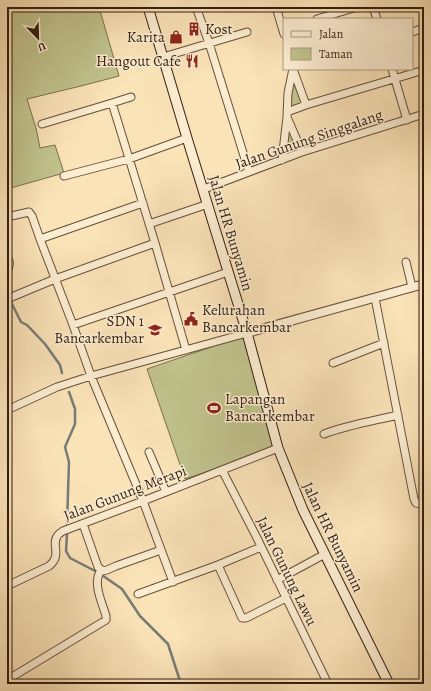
<svg xmlns="http://www.w3.org/2000/svg" width="431" height="691" font-family="Alegreya,serif">
  <rect width="100%" height="100%" fill="#fbe3b8"/>
  <filter id="stains"><feTurbulence type="fractalNoise" baseFrequency=".005" numOctaves="4"/><feColorMatrix values="0 0 0 0 .2 0 0 0 0 .09 0 0 0 0 .02 0 0 0 .5 -.17"/></filter>
  <radialGradient id="worn" r=".72"><stop offset=".6" stop-color="#630" stop-opacity="0"/><stop offset="1" stop-color="#630" stop-opacity=".3"/></radialGradient>
  <path fill="#c1c38d" stroke="#7a704e" d="M7,7h92l20,69 -38,10 -54,13 9,29 4,20 15,-3 9,28 -57,16z
    M297,83l7,20 -15,4 1,-22z
    M292,132l6,18 -11,4 1,-21z
    M243,336l38,111 -96,32 -38,-110z"/>
  <g fill="none" stroke-linecap="round" stroke-linejoin="round">
    <path stroke="#767c76" stroke-width="2.5" d="M10,300l11,22 6,3 18,19 15,21 2,8
      M67,524l2,-62 -4,-15 10,-23v-15l-6,-17
      M67,535l-1,16 4,7 29,15 23,16 18,27 28,28 13,40"/>
    <g stroke="#644e3a" stroke-width="9">
      <path id="minor" d="M196,7l13,36 40,129
        M276,7l8,27
        M373,7l4,12
        M317,19l40,-12
        M412,32l12,-4
        M163,57l84,-25
        M293,69l13,36
        M392,69l15,51
        M112,103l43,140 31,107
        M287,112l19,-7 118,-35
        M287,117l15,35
        M42,124l70,-21 19,-6
        M282,160l5,-43 1,-24 5,-24
        M64,176l65,-17 58,-21
        M204,189l98,-37 122,-38
        M7,217l22,-5 3,4 8,23 33,86 18,51 52,125 30,81
        M149,224l59,-20
        M40,239l103,-36
        M7,258c4,4 2,9 0,14
        M406,262l6,25
        M375,298l39,201 2,4 8,2
        M7,299l48,-20 100,-36
        M73,325l155,-53
        M333,363l51,-20
        M7,410l50,-23 34,-11 156,-43
        M324,434c24,-9 49,-13 74,-19
        M149,452l17,40
        M222,470l35,68 71,146
        M83,524l15,43 5,4 4,-1 9,-4 45,-16
        M218,565l24,53h4l40,-20
        M277,580l48,-26
        M7,586l42,-20c14,-11 1,-22 9,-31 0,-1 4,-3 5,-4l80,-30 135,-53
        M138,594l80,-29 43,-18
        M7,680l99,-60v-4c-4,-14 -14,-33 -5,-46"/>
    </g>
    <g stroke="#644e3a" stroke-width="10">
      <path id="tertiary" d="M247,333l177,-49"/>
    </g>
    <g stroke="#321d10" stroke-width="11">
      <path id="secondary" d="M148,7l39,131 60,195 31,115 25,62 86,174"/>
    </g>
    <use href="#minor" stroke="#fcedd1" stroke-width="7"/>
    <use href="#tertiary" stroke="#fcedd1" stroke-width="8"/>
    <use href="#secondary" stroke="#fcedd1" stroke-width="9"/>
  </g>
  <defs>
    <g id="building-bare" transform="scale(1.08)"><path d="M-4-6H4V6H1V3H-1V6H-4ZM-2.5-4.3h1.7v1.8h-1.7ZM.8-4.3h1.7v1.8H.8ZM-2.5-1h1.7V.8h-1.7ZM.8-1h1.7V.8H.8Z" fill="#8f2418" stroke="#fcedd1" stroke-width="2.5" paint-order="stroke"/></g>
    <g id="shop-bare" transform="scale(1.08)"><path d="M-5-2.5h2.3a2.7 3.5 0 0 1 5.4 0H5L5.5 6h-11ZM-1.5-2.5h3a1.5 2.3 0 0 0-3 0Z" fill="#8f2418" stroke="#fcedd1" stroke-width="2.5" paint-order="stroke"/></g>
    <g id="restaurant-bare" transform="scale(1.08)"><path d="M-5-6h1v4h1v-4h1v4h1v-4h1v5L-1.5 .5V6h-2V.5L-5-1ZM5-6V6H3V1.5H1.5Q1.5-4 5-6Z" fill="#8f2418" stroke="#fcedd1" stroke-width="2.5" paint-order="stroke"/></g>
    <g id="civic-bare" transform="scale(1.08)"><path d="M-.6-6.5H3V-4.5H.6V-3L4-1V1h2V6H-6V1h2V-1L-.6-3ZM-1.2 2.5V6h2.4V2.5Z" fill="#8f2418" stroke="#fcedd1" stroke-width="2.5" paint-order="stroke"/></g>
    <g id="school-bare" transform="scale(1.08)"><path d="M0-5L7-2L0 1L-7-2ZM-4 1L0 2.5L4 1V4Q0 6-4 4Z" fill="#8f2418" stroke="#fcedd1" stroke-width="2.5" paint-order="stroke"/></g>
    <g id="stadium-bare" transform="scale(1.08)"><path d="M0-5a6.5 5 0 1 0 0 10a6.5 5 0 1 0 0-10ZM-3.5-1.8h7v3.6h-7Z" fill="#8f2418" stroke="#fcedd1" stroke-width="2.5" paint-order="stroke"/></g>
  </defs>
  <g fill-rule="evenodd">
    <use href="#building-bare" x="194" y="29"/>
    <use href="#shop-bare" x="176" y="37"/>
    <use href="#restaurant-bare" x="192" y="61"/>
    <use href="#civic-bare" x="191" y="319"/>
    <use href="#school-bare" x="155" y="330"/>
    <use href="#stadium-bare" x="214" y="408"/>
  </g>
  <g text-anchor="middle" dominant-baseline="central" stroke-width="3" stroke-linejoin="round" paint-order="stroke">
    <g font-size="15" fill="#321d10" stroke="#fcedd1" text-anchor="start">
      <text x="205" y="29">Kost</text>
      <text x="165" y="37" text-anchor="end">Karita</text>
      <text x="181" y="61" text-anchor="end">Hangout Cafe</text>
      <text x="202" y="310">Kelurahan<tspan x="202" dy="17">Bancarkembar</tspan></text>
      <text x="144" y="321" text-anchor="end">SDN 1<tspan x="144" dy="17">Bancarkembar</tspan></text>
      <text x="225" y="399">Lapangan<tspan x="225" dy="17">Bancarkembar</tspan></text>
    </g>
    <g font-size="15" fill="#321d10" stroke="#fcedd1">
      <text transform="translate(309 139) rotate(-19)">Jalan Gunung Singgalang</text>
      <text transform="translate(231 233) rotate(73)">Jalan HR Bunyamin</text>
      <text transform="translate(125 493) rotate(-21)">Jalan Gunung Merapi</text>
      <text transform="translate(333 537) rotate(64)">Jalan HR Bunyamin</text>
      <text transform="translate(287 571) rotate(64)">Jalan Gunung Lawu</text>
    </g>
  </g>
  <rect width="431" height="691" fill="none" stroke="#fbe3b8" stroke-width="24"/>
  <rect x="8" y="8" width="415" height="675" fill="none" stroke="#321d10" stroke-width="2"/>
  <rect x="12" y="12" width="407" height="667" fill="none" stroke="#321d10"/>
  <rect x="283" y="18" width="130" height="52" fill="#fcedd1" stroke="#ab9a84"/>
  <rect x="291" y="31" width="20" height="6" fill="#fcedd1" stroke="#ab9a84"/>
  <text x="319" y="38" font-size="12" fill="#321d10">Jalan</text>
  <rect x="291" y="48" width="20" height="12" fill="#c1c38d" stroke="#ab9a84"/>
  <text x="319" y="58" font-size="12" fill="#321d10">Taman</text>
  <g transform="translate(38 38) rotate(157)" stroke="#fcedd1" stroke-width="3" paint-order="stroke">
  <path d="M0-3L7 15L0 10L-7 15Z" fill="#321d10"/>
  <text y="-6" font-size="11" font-weight="bold" text-anchor="middle" fill="#321d10">U</text>
  </g>
  <rect width="100%" height="100%" filter="url(#stains)"/>
  <rect width="100%" height="100%" fill="url(#worn)"/>
</svg>
